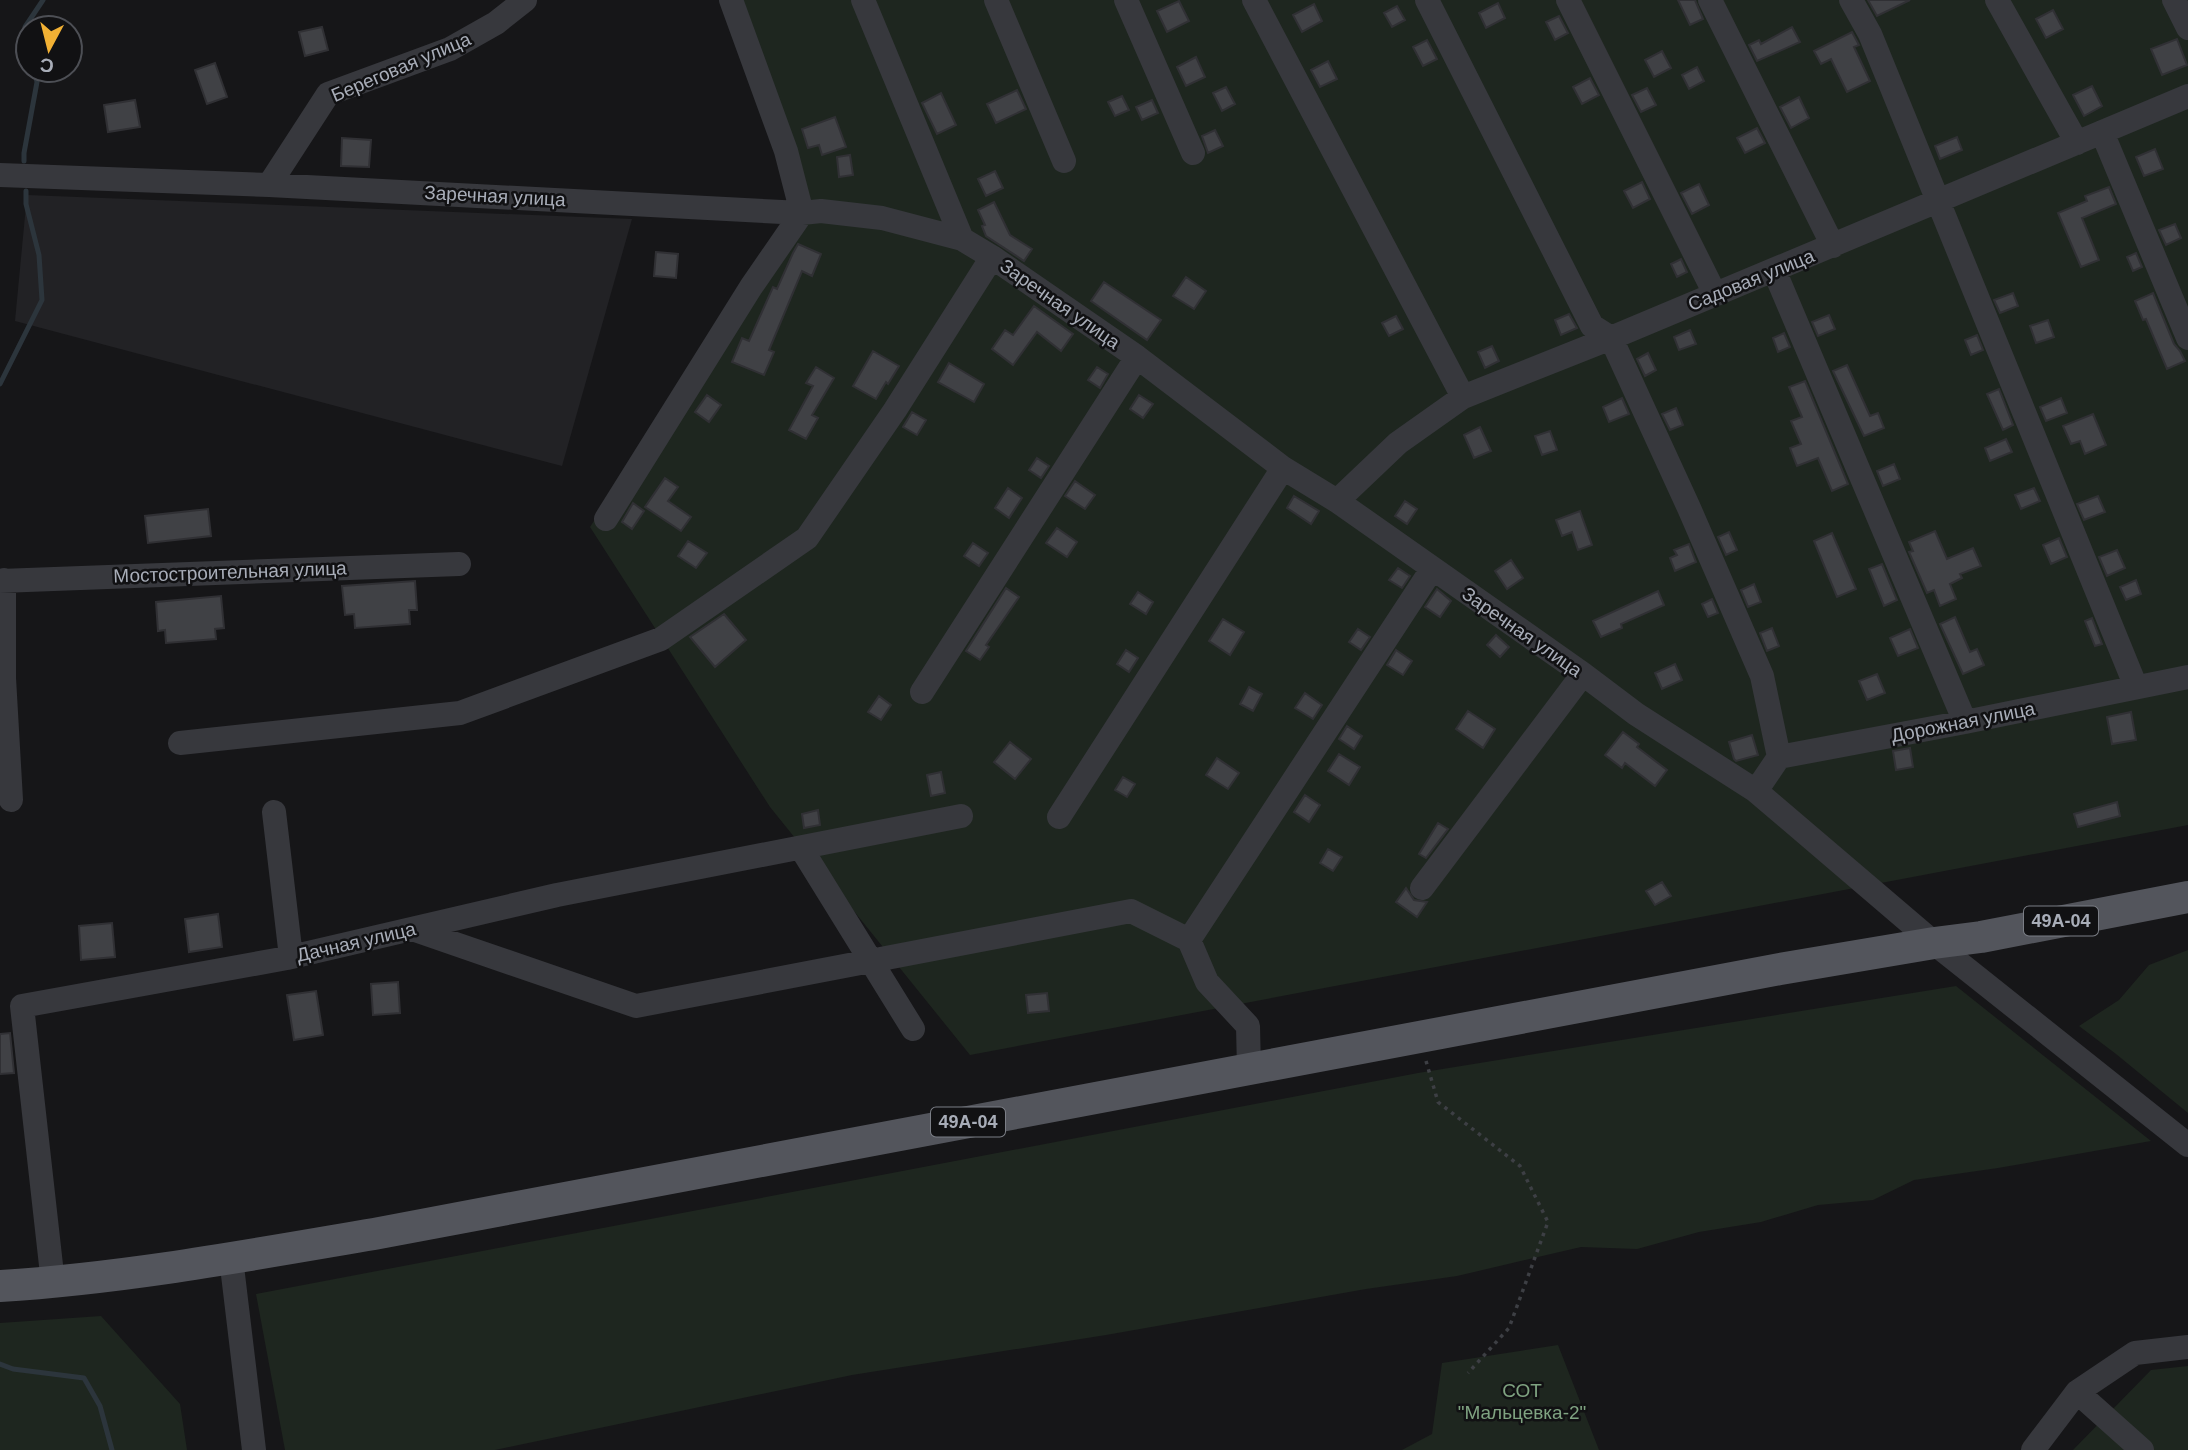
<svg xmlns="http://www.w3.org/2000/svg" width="2188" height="1450" font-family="Helvetica,sans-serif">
  <rect width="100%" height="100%" fill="#161618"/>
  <path fill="#222225" d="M27,195l605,24 -70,247 -547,-145z"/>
  <path fill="#1e261f" d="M719,0h1469v825l-1218,230 -200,-248 -180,-280 189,-289 13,-42z
    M2188,950v163l-72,-59 -37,-28 40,-26 30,-35z
    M1956,986l195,155 -153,27 -84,12 -41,20 -55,5 -57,17 -62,10 -62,17 -56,-2 -124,29 -91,13 -260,46 -254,40 -357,75h-210l-29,-156 1162,-221z
    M101,1316l79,88 7,46h-187v-127z
    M1558,1345l41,105h-197l30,-16 10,-71z
    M2188,1366v84h-115l78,-80z"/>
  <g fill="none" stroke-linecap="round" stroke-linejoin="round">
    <path stroke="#2c353c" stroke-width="5" d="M28,42l-3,-15 18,-27
      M24,161v-8l13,-71 -3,-12
      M0,384l42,-84 -3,-45 -13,-51v-13
      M0,1364l13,5 71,9 16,28 12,44"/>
  </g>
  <path fill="#404145" stroke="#303034" stroke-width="2" d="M1678,0h17l8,19 -13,6z
    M1868,0h42l-33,16z
    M1179,1l10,20 -22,11 -10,-21z
    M1498,3l7,15 -19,10 -7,-15z
    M1314,4l8,17 -20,11 -9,-17z
    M1397,6l8,14 -13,7 -8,-14z
    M2053,10l10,19 -17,9 -10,-19z
    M1559,16l9,17 -13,7 -9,-18z
    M322,27l6,23 -23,6 -6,-24z
    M1792,27l8,15 -43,19 -8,-16 10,-5 2,4z
    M1852,32l7,13 -5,2 16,34 -23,11 -16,-33 -10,5 -7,-13z
    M2177,39l10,26 -25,10 -11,-26z
    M1427,40l10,19 -14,7 -10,-19z
    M1662,51l9,17 -17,9 -9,-17z
    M1196,57l9,20 -19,9 -9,-19z
    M1328,61l9,18 -17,8 -9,-17z
    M215,63l12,34 -20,7 -12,-34z
    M1697,67l7,14 -15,8 -7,-14z
    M1590,78l9,17 -17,9 -9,-17z
    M2092,86l10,20 -18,10 -11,-21z
    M1226,87l9,17 -13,7 -9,-18z
    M1647,88l9,17 -15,7 -9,-17z
    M1017,90l9,19 -30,14 -9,-19z
    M941,93l15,32 -19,9 -15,-31z
    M1122,96l7,14 -14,6 -7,-14z
    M1799,97l10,21 -18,10 -11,-21z
    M135,100l5,27 -32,5 -4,-27z
    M1152,100l6,13 -16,7 -6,-13z
    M835,117l11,30 -24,8 -3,-10 -11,3 -6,-19z
    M1757,128l8,15 -20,10 -8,-15z
    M1215,130l8,16 -15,7 -6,-17z
    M1957,137l5,13 -22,9 -5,-13z
    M342,138l29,2 -2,27 -28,-1z
    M2155,149l8,20 -19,7 -8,-19z
    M850,155l3,20 -14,2 -2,-20z
    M995,171l8,17 -17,8 -8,-17z
    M1642,182l8,17 -17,9 -9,-17z
    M1699,184l10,21 -17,9 -11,-21z
    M2109,187l7,17 -34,14 17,42 -18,7 -23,-54 29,-12 -2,-5z
    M994,202l16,33 22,14 -8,12 -38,-25 -4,-10 3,-1 -7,-15z
    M2175,224l6,14 -15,7 -7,-15z
    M798,244l23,10 -9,22 -10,-5 -33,79 5,2 -10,23 -32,-13 10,-24 7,3 24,-54 4,2 16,-36z
    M656,252l22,2 -2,24 -22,-2z
    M2136,253l6,14 -9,4 -6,-14z
    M1681,259l6,13 -10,5 -6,-13z
    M1186,277l20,14 -12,18 -21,-13z
    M1104,282l57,38 -14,20 -56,-39z
    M2013,293l5,13 -18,7 -6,-13z
    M2153,293l21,51 6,7 5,10 -18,8 -21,-50 -3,1 -8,-19z
    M1034,306l39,28 -12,17 -24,-19 -24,33 -21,-16 13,-19 8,5z
    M1569,314l8,14 -16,7 -6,-15z
    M1829,315l6,14 -17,7 -6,-14z
    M1396,316l7,13 -14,7 -7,-13z
    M2048,320l6,17 -18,6 -6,-17z
    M1690,330l6,14 -17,6 -5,-13z
    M1784,333l6,14 -12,5 -5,-14z
    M1977,335l6,15 -12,5 -6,-15z
    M1492,346l7,15 -14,7 -7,-16z
    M873,351l26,15 -11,18 -2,-2 -10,17 -23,-13z
    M1648,353l8,17 -11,6 -8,-17z
    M949,363l35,21 -10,18 -36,-20z
    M1847,365l23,51 8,-3 6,15 -20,8 -31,-65z
    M816,367l18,11 -22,37 6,3 -12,21 -17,-9 24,-44 -7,-3z
    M1097,367l11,7 -8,14 -12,-8z
    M1805,381l43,103 -16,7 -14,-33 -21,8 -7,-18 11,-4 -10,-23 11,-4 -13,-30z
    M1999,389l14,36 -10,5 -16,-36z
    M707,395l14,10 -12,17 -14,-10z
    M1139,395l14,9 -10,14 -13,-9z
    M1622,398l7,16 -20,8 -6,-15z
    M2061,398l6,15 -21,8 -6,-14z
    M1676,408l7,17 -13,5 -8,-16z
    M912,412l14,8 -9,15 -14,-8z
    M2093,414l13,31 -21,9 -5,-13 -9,3 -8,-18z
    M1480,427l11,24 -17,7 -10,-23z
    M1550,431l7,19 -15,5 -7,-19z
    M2006,439l6,13 -22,9 -5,-13z
    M1037,458l12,8 -8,12 -12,-8z
    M1894,464l6,15 -17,7 -6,-15z
    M665,478l13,9 -10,14 23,16 -10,14 -36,-24z
    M1075,481l20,14 -10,14 -20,-13z
    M1008,488l14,10 -13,20 -14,-10z
    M2034,488l6,13 -19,8 -6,-14z
    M1294,496l25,15 -8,13 -24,-16z
    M2098,496l7,16 -21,8 -7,-16z
    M1405,501l12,8 -10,15 -12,-8z
    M633,503l11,8 -12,18 -10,-7z
    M208,509l3,27 -63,7 -3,-27z
    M1580,511l12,34 -14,5 -6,-18 -10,4 -6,-16z
    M1057,528l20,14 -10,15 -21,-14z
    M1935,531l12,28 26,-11 8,18 -21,8 2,4 -12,6 6,15 -16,7 -6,-16 -7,3 -18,-41 4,-1 -4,-9z
    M1729,532l8,18 -11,5 -8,-18z
    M1832,533l24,56 -19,8 -23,-56z
    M2059,538l8,19 -16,7 -8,-19z
    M688,541l19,12 -11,15 -18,-12z
    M973,543l15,10 -9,13 -15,-10z
    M1689,544l7,18 -21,9 -5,-13 7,-3 -3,-5z
    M2117,550l8,18 -18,8 -8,-19z
    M1511,560l12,18 -16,11 -12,-18z
    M1882,564l15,36 -13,6 -15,-37z
    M1398,568l12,8 -8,12 -13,-8z
    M2136,580l5,14 -15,6 -6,-13z
    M415,581l2,29h-8l1,14 -55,4 -1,-14 -9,1 -3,-29z
    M1754,584l7,18 -13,5 -7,-17z
    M1006,588l13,9 -33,48 3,2 -9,13 -14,-9z
    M1437,589l14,12 -11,16 -15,-10z
    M1658,591l6,14 -43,19 1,4 -21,9 -8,-16z
    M1138,592l15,10 -7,12 -16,-10z
    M221,596l3,32 -9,1 1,10 -50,4 -1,-13 -7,1 -2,-29z
    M1712,599l6,14 -10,4 -6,-13z
    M724,614l22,26 -31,27 -25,-30z
    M1955,617l15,35 7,-3 7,16 -21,9 -23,-50z
    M2092,618l10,26 -7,2 -10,-25z
    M1223,619l21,13 -14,23 -21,-14z
    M1772,628l7,18 -12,5 -7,-18z
    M1358,629l12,8 -9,13 -12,-8z
    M1910,629l8,19 -20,8 -8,-18z
    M1496,635l13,12 -9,10 -13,-12z
    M1126,650l12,8 -9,14 -12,-8z
    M1396,650l16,11 -9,14 -16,-10z
    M1675,664l7,16 -20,9 -7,-16z
    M1877,674l8,19 -18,7 -8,-19z
    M1249,687l13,7 -9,17 -13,-7z
    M1305,693l17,12 -9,14 -18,-11z
    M879,696l12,9 -10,15 -13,-8z
    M1468,711l27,18 -12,19 -27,-19z
    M2131,712l5,28 -24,4 -5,-27z
    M1347,726l15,10 -8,13 -15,-10z
    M1623,732l16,12 -2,3 30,23 -12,16 -30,-23 -3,5 -17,-13z
    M1752,735l6,20 -22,6 -2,-2 -5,-17z
    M1010,742l21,17 -16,20 -21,-17z
    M1910,748l3,19 -17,3 -3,-19z
    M1339,754l21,13 -11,18 -21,-14z
    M1217,758l22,15 -11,16 -22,-14z
    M941,772l4,21 -14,3 -4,-21z
    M1123,777l12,7 -8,13 -12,-7z
    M1305,795l15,10 -11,17 -15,-10z
    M2117,802l3,14 -42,11 -4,-13z
    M818,810l2,15 -16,3 -2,-14z
    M1438,823l10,6 -22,29 -7,-4z
    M1328,849l14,8 -9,14 -13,-8z
    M1662,882l9,14 -16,9 -9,-14z
    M1406,888l8,12 13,2 -10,15 -21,-15z
    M218,914l4,33 -33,5 -4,-33z
    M112,923l3,34 -34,3 -2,-34z
    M398,982l2,31 -27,2 -2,-31z
    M316,991l7,44 -29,5 -7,-45z
    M1047,993l2,18 -21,2 -2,-18z
    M10,1033l4,40 -14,1v-40z"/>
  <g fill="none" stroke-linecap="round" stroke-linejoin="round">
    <path stroke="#3d3f44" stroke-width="3.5" stroke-dasharray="3.5 5" stroke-linecap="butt" d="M1426,1061l12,41 82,64 28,56 -39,106 -41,45"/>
    <path stroke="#37383d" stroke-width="24" d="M863,0l99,239
      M996,0l68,161
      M1126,0l67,153
      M1254,0l209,397
      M1427,0l165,326 19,12 78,170 73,168 17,81
      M1568,0l147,294
      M1710,0l123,246
      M1851,0l19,34 266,653
      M1997,0l80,143
      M2174,0l14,28
      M2102,132l86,206
      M0,175l269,10 533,28 19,-2 61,7 80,21 30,18 145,100 146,111 54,33 246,173 53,40 120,77 178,152 254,202
      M269,185l59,-91 122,-45 46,-26 29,-23
      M1774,270l191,452
      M1337,501l61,-58 65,-46 148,-59 577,-242
      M606,519l145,-232 51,-74 -16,-62 -55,-151
      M4,580v98l7,122
      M0,581l459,-17
      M922,692l215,-335
      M180,743l280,-30 201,-74 146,-101 88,-128 97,-153
      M1756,791l23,-34 186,-35 223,-45
      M274,812l17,145
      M1059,817l224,-349
      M801,848l112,181
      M1422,888l161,-214
      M412,929l224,77 495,-95 58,29 18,42 41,44 1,43
      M1189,940l243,-371
      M231,1258l23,192
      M53,1283l-31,-277 265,-48 270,-63 404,-79
      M2077,1392l65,58
      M2033,1450l44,-58 58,-39 53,-6"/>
    <path stroke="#53555c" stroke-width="32" d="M0,1286c126,-8 250,-31 374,-52l1406,-265 154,-26 47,-6 207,-40"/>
  </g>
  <g text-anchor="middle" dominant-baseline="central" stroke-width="5" stroke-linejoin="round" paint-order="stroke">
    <g fill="#111113" stroke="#7b7e86" stroke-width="2">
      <rect x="2024" y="906.5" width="74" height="29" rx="5"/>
      <rect x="931" y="1107.5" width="74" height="29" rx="5"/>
    </g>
    <g font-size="18" font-weight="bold" fill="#a8adb8">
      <text x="2061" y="921">49А-04</text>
      <text x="968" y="1122">49А-04</text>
    </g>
    <g font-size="19" fill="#a8adb8" stroke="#111113">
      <text transform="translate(401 67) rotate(-23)">Береговая улица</text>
      <text transform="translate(495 196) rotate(3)">Заречная улица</text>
      <text transform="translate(1751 280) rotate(-22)">Садовая улица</text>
      <text transform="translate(1060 304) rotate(35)">Заречная улица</text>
      <text transform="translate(230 572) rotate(-2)">Мостостроительная улица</text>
      <text transform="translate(1522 632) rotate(35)">Заречная улица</text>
      <text transform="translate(1963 722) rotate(-11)">Дорожная улица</text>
      <text transform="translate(356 942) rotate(-13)">Дачная улица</text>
    </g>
    <g font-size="19" fill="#7fa381" stroke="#111113">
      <text x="1522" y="1390">СОТ<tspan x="1522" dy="22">"Мальцевка-2"</tspan></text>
    </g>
  </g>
  <g transform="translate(49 49) rotate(187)"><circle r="33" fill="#111113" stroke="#4d4f55" stroke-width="2"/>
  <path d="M0-5L12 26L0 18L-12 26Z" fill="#f2b134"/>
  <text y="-10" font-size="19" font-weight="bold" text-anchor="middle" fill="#a8adb8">С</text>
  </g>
</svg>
